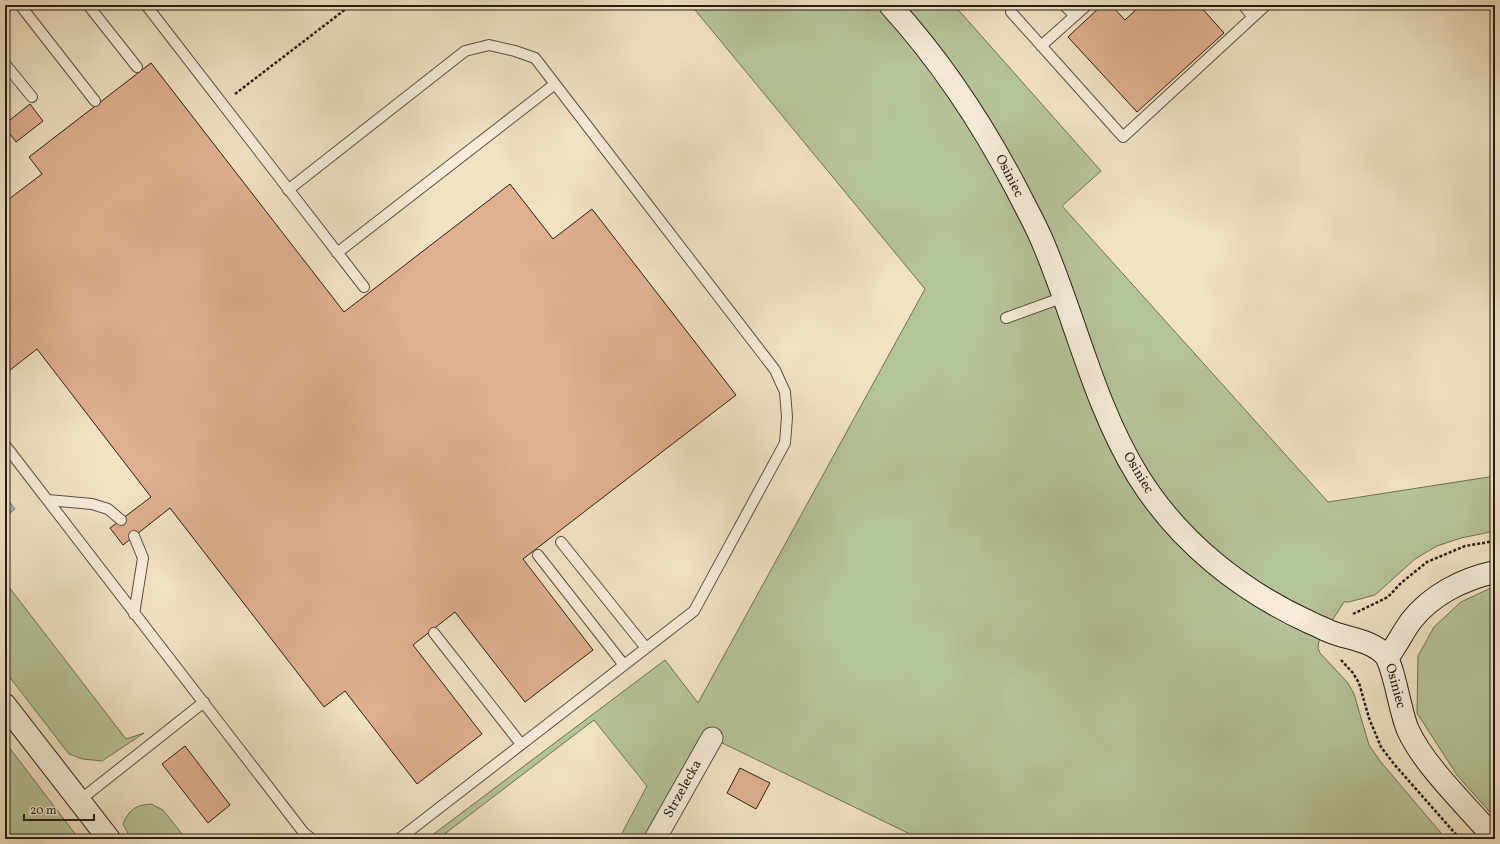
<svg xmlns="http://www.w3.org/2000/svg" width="1500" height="844" font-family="Vollkorn,serif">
  <rect width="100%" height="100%" fill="#f1e2c3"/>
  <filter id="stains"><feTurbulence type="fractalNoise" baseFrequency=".005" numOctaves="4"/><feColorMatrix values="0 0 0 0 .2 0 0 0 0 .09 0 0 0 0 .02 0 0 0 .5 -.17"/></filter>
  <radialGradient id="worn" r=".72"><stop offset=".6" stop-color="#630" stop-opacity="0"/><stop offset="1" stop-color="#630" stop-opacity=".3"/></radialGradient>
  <path fill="#b5c498" stroke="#6e7056" d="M691,5h263l147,166 -39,35 266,296 167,-26v55l-34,7 -24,8 -22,13 -40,36 -26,7h-5l-25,39 -1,7 2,5 28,30 6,11 15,51 11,16 66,78h-537l3,-4 -200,-97 -57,101h-36l28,-53 -53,-66 -156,119h-11l238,-179 33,43 227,-414z
    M5,582l121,157 18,-6 -42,28 -19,-2 -14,-5 -64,-83z
    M1495,586v232l-38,-43 -40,-62 1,-57 16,-29 27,-25z
    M5,742l74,97h-70l-4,-6z
    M151,804l12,6 23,29h-55l-8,-15c6,-14 12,-19 28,-20z"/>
  <path fill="#9dbcbc" stroke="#6d7c79" d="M5,496l10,13 -10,8z"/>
  <path fill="#dfaf8f" stroke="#261d15" d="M1102,5h9l14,15 16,-15h58l25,28 -87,79 -69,-75z
    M151,63l193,249 166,-128 43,55 39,-30 144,186 -213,164 70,91 -68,52 -70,-90 -42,33 69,89 -65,50 -72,-93 -21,16 -154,-199 -47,37 -13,-17 41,-31 -114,-148 -32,25v-172l37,-28 -13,-17z
    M30,104l13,17 -27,21 -11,-15v-3z
    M185,746l45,59 -22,18 -46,-59z
    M740,768l30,15 -14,26 -29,-16z"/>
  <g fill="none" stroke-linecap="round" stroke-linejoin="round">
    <g stroke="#594e40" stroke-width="12">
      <path id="lane" d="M20,5l75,96
        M88,5l49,62
        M146,5l218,282
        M1064,5l11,11
        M1243,5l10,12
        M1011,12l112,125 143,-132
        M1041,46l46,-41
        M5,64l27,33
        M288,190l177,-139 24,-6 26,6 20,7 240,312 10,22 2,25 -2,26 -91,168 -295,228
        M337,253l218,-169
        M1006,318l58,-21
        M5,445l299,388 8,6
        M48,500l44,4 16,5 13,11
        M134,536l9,22 -9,56
        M561,542l85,106
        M538,555l86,110
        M434,633l87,111
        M80,800l124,-98"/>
    </g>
    <g stroke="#594e40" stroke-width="23">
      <path id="street" d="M655,839l57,-101"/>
    </g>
    <g stroke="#261d15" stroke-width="24">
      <path id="secondary" d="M890,5c51,56 92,118 127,185 8,16 17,32 24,48 34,78 52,165 97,238 41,66 103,115 173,147 7,3 13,6 20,9 18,7 39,8 53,22 10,10 16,59 24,76 16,36 61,78 87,109
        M1388,657c8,-11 15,-25 23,-36 20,-26 52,-42 84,-49
        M5,705l104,134"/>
    </g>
    <path stroke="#261d15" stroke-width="2.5" stroke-dasharray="3 2" stroke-linecap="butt" d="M863,5l5,5
      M235,94l116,-89
      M1353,614l35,-17 13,-14 26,-21 38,-16 30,-5
      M1341,660l12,13 6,10 10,35 12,29 13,17 66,75"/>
    <use href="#lane" stroke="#f6ecd8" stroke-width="10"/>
    <use href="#street" stroke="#f6ecd8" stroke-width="21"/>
    <use href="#secondary" stroke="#f6ecd8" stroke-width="22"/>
  </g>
  <g text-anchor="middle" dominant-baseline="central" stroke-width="3.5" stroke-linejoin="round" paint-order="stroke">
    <g font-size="14" fill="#261d15" stroke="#f6ecd8">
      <text transform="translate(1009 176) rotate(63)">Osiniec</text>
      <text transform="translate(1138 473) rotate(59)">Osiniec</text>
      <text transform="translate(1395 686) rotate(75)">Osiniec</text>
      <text transform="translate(683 789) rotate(-61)">Strzelecka</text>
    </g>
  </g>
  <rect width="1500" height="844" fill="none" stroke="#f1e2c3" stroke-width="20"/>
  <rect x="6" y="6" width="1488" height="832" fill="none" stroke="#261d15" stroke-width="2"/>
  <rect x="10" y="10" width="1480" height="824" fill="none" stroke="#261d15"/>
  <path d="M24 814v6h70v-6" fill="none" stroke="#261d15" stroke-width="2"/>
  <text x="30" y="814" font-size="12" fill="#261d15" stroke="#f6ecd8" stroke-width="3" paint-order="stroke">20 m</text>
  <rect width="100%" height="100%" filter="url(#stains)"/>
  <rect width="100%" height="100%" fill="url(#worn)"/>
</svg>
